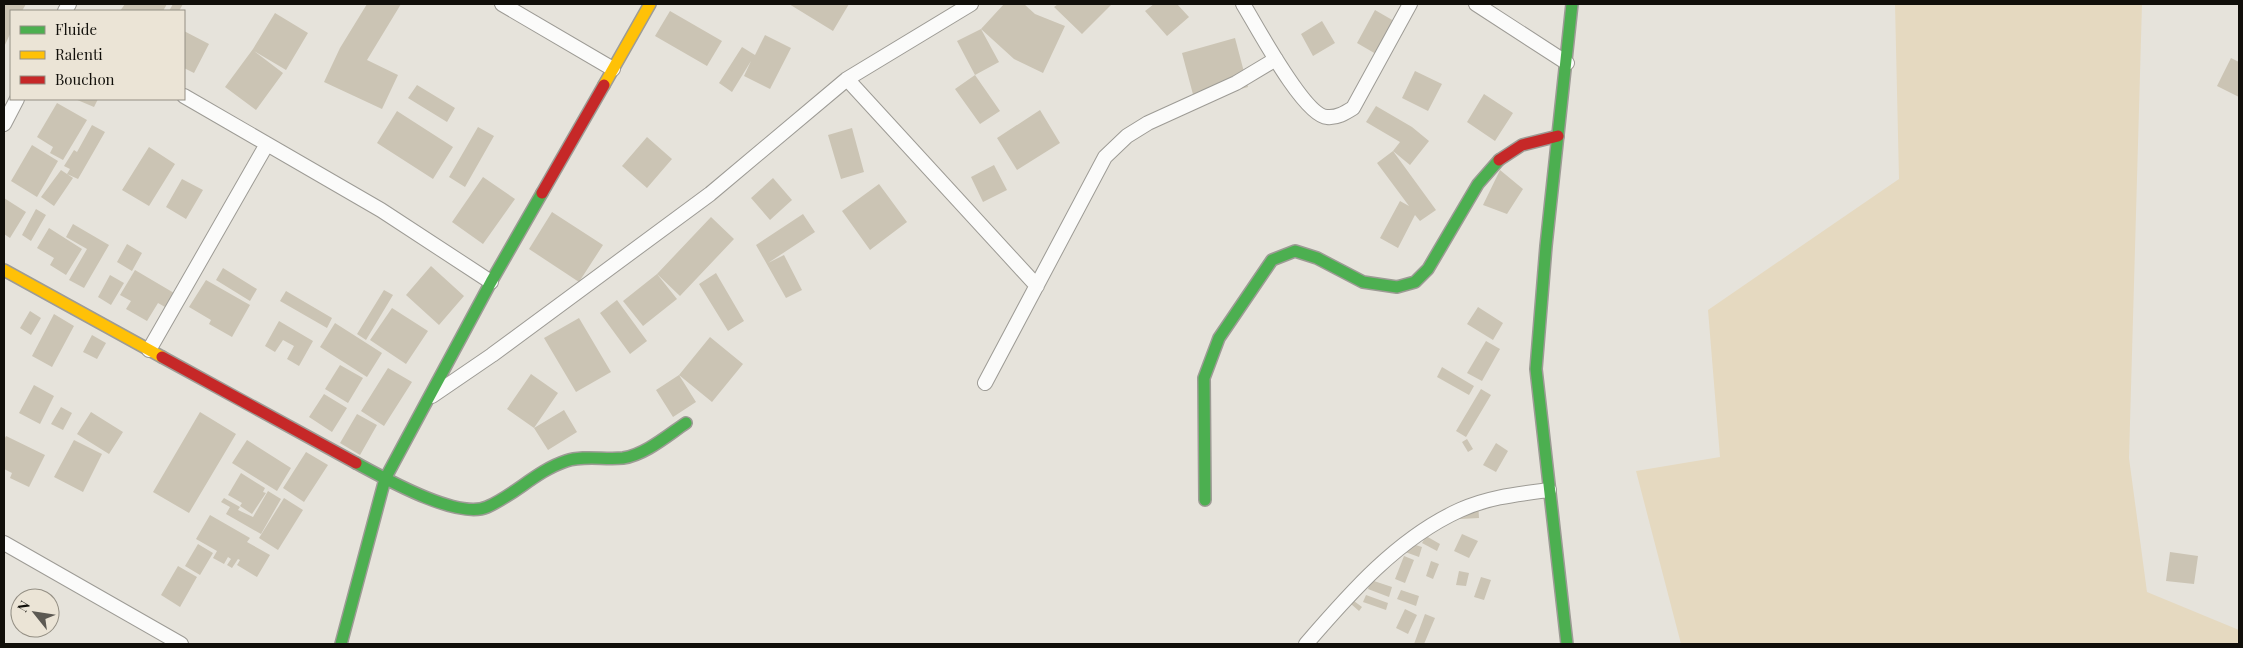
<svg xmlns="http://www.w3.org/2000/svg" width="2243" height="648" font-family="'Playfair Display',serif">
  <rect width="100%" height="100%" fill="#e6e3db"/>
  <path fill="#e5d9c0" d="M1895,4h247l-13,454 18,134 92,38v14h-558l-45,-173 84,-14 -12,-147 191,-131z"/>
  <path fill="#cbc4b4" d="M4,4h22l-4,7h-11v21l-7,15z
    M125,4h42l-4,7h-43z
    M173,4h10l-4,7h-10z
    M367,4h34l-34,56 31,15 -16,34 -58,-27 16,-34z
    M789,4h60l-16,27z
    M1004,4h20l11,10 30,12 -22,47 -29,-14 -33,-30 18,33 -24,13 -18,-34 24,-12z
    M1058,4h54l-30,30 -28,-27z
    M1154,4h23l12,13 -22,19 -22,-25z
    M1375,10l19,11 -18,33 -19,-11z
    M670,11l52,30 -15,25 -52,-30z
    M275,13l33,20 -22,37 -32,-19 29,22 -27,37 -31,-23 28,-38z
    M1322,21l13,22 -22,13 -12,-22z
    M184,31l25,13 -15,29 -10,-5z
    M765,35l26,13 -21,41 -26,-13 7,-15 -19,31 -13,-9 23,-36 13,8z
    M1235,38l13,49 -53,15 -13,-49z
    M2231,58l8,4v35l-22,-11z
    M1415,71l27,13 -14,27 -26,-13z
    M975,75l25,36 -20,13 -25,-35z
    M417,85l38,23 -8,14 -39,-24z
    M1484,94l29,19 -18,28 -28,-19z
    M75,99h23l-4,8z
    M57,103l30,17 -24,40 -13,-7 3,-6 -16,-10z
    M1376,106l36,21 17,14 -19,24 -17,-14 7,-9 -34,-20z
    M1040,110l20,33 -43,27 -20,-32z
    M397,111l56,36 -20,32 -56,-36z
    M92,125l13,7 -27,47 -11,-5 3,-5 -6,-3 10,-16 3,2z
    M478,127l16,9 -29,51 -16,-10z
    M852,128l12,44 -23,7 -13,-44z
    M647,137l25,22 -25,29 -25,-22z
    M32,145l26,16 -21,36 -26,-16z
    M149,147l26,17 -26,42 -27,-16z
    M1393,151l43,59 -16,11 -5,-6 -17,33 -18,-10 20,-37 9,5 -32,-43z
    M994,165l13,25 -24,12 -12,-25z
    M61,170l12,8 -19,28 -13,-9z
    M1500,170l23,19 -16,25 -24,-9z
    M483,177l32,22 -32,45 -31,-22z
    M773,178l19,22 -22,20 -19,-22z
    M182,179l21,11 -17,29 -20,-12z
    M879,184l28,38 -37,28 -28,-39z
    M4,198l22,14 -16,26 -6,-4z
    M36,209l10,6 -15,26 -9,-6z
    M552,212l51,33 -24,37 -50,-33z
    M803,214l12,18 -47,31 16,-8 18,35 -16,8 -30,-53z
    M711,217l23,22 -54,57 -23,-22z
    M73,224l36,21 -25,43 -15,-8 18,-31 -21,-12z
    M49,228l33,21 -16,26 -16,-10 4,-7 -17,-10z
    M127,244l15,9 -10,18 -15,-9z
    M431,266l33,30 -25,29 -33,-30z
    M223,268l34,21 -7,12 -34,-21z
    M135,270l39,23 -9,14 -7,-4 -11,18 -21,-12 5,-8 -11,-6z
    M716,273l28,48 -16,10 -29,-47z
    M657,274l20,25 -34,27 -20,-25z
    M110,275l14,8 -13,22 -13,-8z
    M206,280l44,25 -18,32 -23,-13 2,-4 -22,-13z
    M384,290l9,5 -27,45 -9,-6z
    M286,291l46,27 -5,10 -47,-27z
    M617,300l30,41 -17,13 -30,-41z
    M1478,307l25,16 -10,17 -26,-16z
    M392,308l36,23 -22,33 -36,-24z
    M30,311l11,7 -10,17 -11,-7z
    M54,314l20,12 -22,41 -20,-11z
    M579,318l32,54 -35,20 -32,-54z
    M279,321l34,20 -14,25 -12,-7 7,-13 -11,-6 -8,12 -10,-6z
    M335,323l47,30 -15,24 -47,-30z
    M92,335l14,8 -9,16 -14,-7z
    M710,337l33,27 -31,38 -33,-27 17,27 -23,15 -17,-27 23,-15z
    M1486,341l14,8 -18,32 -15,-8z
    M340,365l23,13 -15,25 -23,-14z
    M1442,367l32,19 -5,9 -32,-18z
    M388,368l24,14 -28,44 -23,-15z
    M531,374l27,19 -24,35 30,-18 13,22 -29,18 -14,-22 -27,-19z
    M34,385l20,11 -14,28 -21,-11z
    M1481,389l10,6 -25,42 -10,-6z
    M324,394l23,14 -15,24 -23,-15z
    M61,407l11,6 -9,17 -12,-6z
    M91,412l32,20 -14,22 -32,-20z
    M200,412l36,22 -47,79 -36,-21z
    M357,414l20,11 -17,30 -20,-12z
    M6,436l39,19 -16,32 -19,-9 2,-5 -8,-4v-29z
    M1467,439l6,10 -5,3 -6,-10z
    M74,440l28,14 -19,38 -29,-15z
    M247,440l44,28 -14,23 -45,-28z
    M1496,443l12,8 -12,21 -13,-7z
    M306,452l22,13 -24,37 -21,-14z
    M241,473l24,15 -2,4 3,1 -14,21 -12,-8 2,-3 -14,-8z
    M268,491l13,8 -20,35 -35,-20 4,-7 -9,-5 3,-4 16,9 -2,3 15,7z
    M284,498l19,12 -25,40 -19,-12z
    M1478,500l1,18 -19,1v-18z
    M210,515l40,23 -3,4 23,13 -13,22 -20,-12 3,-5 -2,-1 -6,9 -5,-3 4,-6 -3,-2 -4,7 -11,-6 4,-7 -21,-12z
    M1462,534l16,7 -9,17 -15,-7z
    M1426,536l14,8 -3,7 -15,-8z
    M1400,540l22,7 -3,10 -22,-8z
    M198,544l15,9 -13,22 -15,-9z
    M2170,552l28,4 -4,28 -28,-3z
    M1404,556l10,4 -9,23 -10,-4z
    M1431,561l8,3 -6,15 -7,-3z
    M178,566l19,11 -17,30 -19,-12z
    M1459,571l10,2 -3,13 -10,-1z
    M1481,577l10,3 -7,20 -10,-3z
    M1371,580l21,7 -3,10 -21,-8z
    M1401,590l18,6 -3,10 -19,-7z
    M1366,595l22,8 -2,7 -23,-8z
    M1354,601l8,6 -3,4 -8,-7z
    M1405,609l12,6 -9,19 -12,-6z
    M1425,614l10,4 -11,26h-10z"/>
  <g fill="none" stroke-linecap="round" stroke-linejoin="round">
    <g stroke="#9d9b95" stroke-width="16">
      <path id="street" d="M502,4l111,65
        M1243,4c13,21 61,112 84,113 10,1 18,-4 26,-9l57,-104
        M1476,4l91,59
        M65,11l4,-7
        M847,79l190,207
        M184,96l197,114 110,72
        M4,124l13,-25
        M149,350l118,-206
        M985,383l120,-226 22,-21 21,-13 88,-40 40,-24
        M432,396l60,-41 218,-161 137,-115 124,-75
        M4,543l177,101
        M1306,644c44,-51 92,-106 154,-134 28,-13 59,-16 89,-20"/>
    </g>
    <g stroke="#9d9b95" stroke-width="14">
      <path id="fast" d="M356,463c28,15 102,57 131,44 28,-12 49,-36 79,-46 17,-6 39,-1 57,-3 22,-3 45,-23 63,-35
        M1205,500l-1,-122 15,-40 53,-78 23,-9 22,7 46,24 34,5 18,-5 13,-13 50,-85 21,-24
        M341,644l44,-165 106,-197 51,-89
        M1567,644l-31,-275 10,-123 26,-242"/>
    </g>
    <g stroke="#9d9b95" stroke-width="14">
      <path id="slow" d="M604,85l46,-81
        M4,270l158,87"/>
    </g>
    <g stroke="#9d9b95" stroke-width="14">
      <path id="jam" d="M1499,160l23,-15 36,-9
        M542,193l62,-108
        M162,357l194,106"/>
    </g>
    <use href="#street" stroke="#fbfbfa" stroke-width="14"/>
    <use href="#fast" stroke="#4caf50" stroke-width="11"/>
    <use href="#slow" stroke="#ffc107" stroke-width="11"/>
    <use href="#jam" stroke="#c62828" stroke-width="11"/>
  </g>
  <rect width="2243" height="648" fill="none" stroke="#110f0a" stroke-width="10"/>
  <rect x="10" y="10" width="175" height="90" fill="#ebe4d6" stroke="#948f84"/>
  <rect x="20" y="26" width="25" height="8" fill="#4caf50" stroke="#948f84"/>
  <text x="55" y="35" font-size="15" fill="#110f0a">Fluide</text>
  <rect x="20" y="51" width="25" height="8" fill="#ffc107" stroke="#948f84"/>
  <text x="55" y="60" font-size="15" fill="#110f0a">Ralenti</text>
  <rect x="20" y="76" width="25" height="8" fill="#c62828" stroke="#948f84"/>
  <text x="55" y="85" font-size="15" fill="#110f0a">Bouchon</text>
  <g transform="translate(35 613) rotate(300)"><circle r="24" fill="#ebe4d6" stroke="#948f84"/>
  <path d="M0-4L9 19L0 12L-9 19Z" fill="#5c5953"/>
  <text y="-8" font-size="14" font-weight="bold" text-anchor="middle" fill="#110f0a">N</text>
  </g>
</svg>
